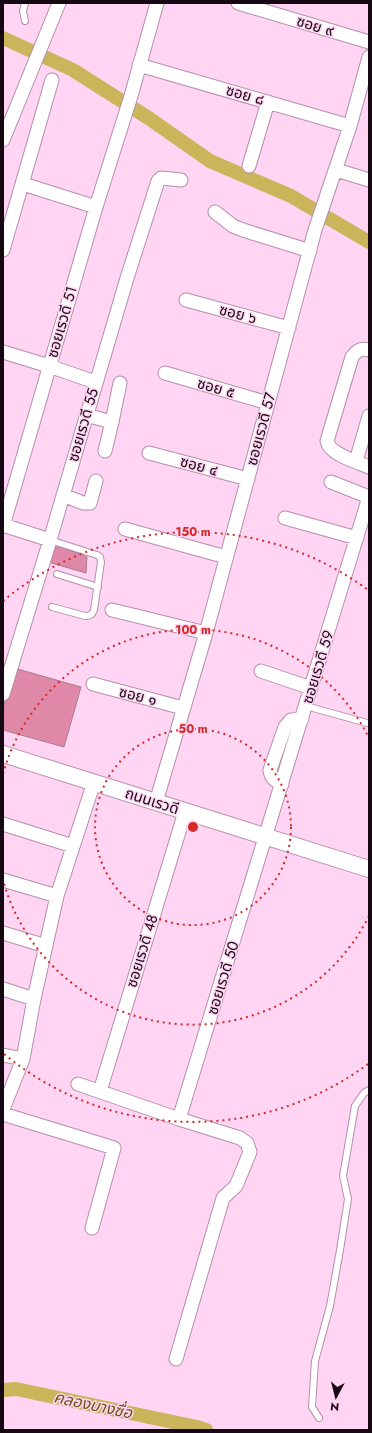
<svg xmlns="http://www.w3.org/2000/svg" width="372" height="1433" font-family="Jost,'Noto Sans Thai',sans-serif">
  <rect width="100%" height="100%" fill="#ffd5f3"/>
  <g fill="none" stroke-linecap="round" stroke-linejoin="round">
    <path stroke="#cab55b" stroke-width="14" d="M3,38l70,32 77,49 60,42 81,35 78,46
      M3,1390l13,-1 181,38 9,3"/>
  </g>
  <path fill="#df88a8" stroke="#aa7c8c" d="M51,543l36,14 -1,16 -38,-11z
    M14,668l67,19 -17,60 -61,-17v-21z"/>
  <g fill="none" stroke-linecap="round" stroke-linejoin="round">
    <g stroke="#b58eab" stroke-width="8">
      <path id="service" d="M25,21l-2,-10 2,-8
        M50,540l47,15 3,2 1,5 -7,48c-2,5 -4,6 -9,6l-33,-9
        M57,574l41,13
        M306,706l61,17
        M319,1418l-7,-11 3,-46 15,-55 10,-56 8,-51 -5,-23 12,-70 9,-13 5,-3"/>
    </g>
    <g stroke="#b58eab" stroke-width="15">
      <path id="minor" d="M238,3l131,39
        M139,65l211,61
        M3,140l56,-137
        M249,166l19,-64
        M336,170l33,10
        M23,184l73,23
        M215,212l18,14 10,4 67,21
        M3,250l49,-170
        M186,300l103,28
        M369,350c-8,-2 -12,0 -17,7l-25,84c2,13 30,21 42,26
        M3,352l46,14 46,16
        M165,373l103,30
        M86,415l26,7 8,-39
        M105,451l7,-29
        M149,453l99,26
        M356,461l13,-45
        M331,482l38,15
        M63,495l20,8h7l6,-22
        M285,518l72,20
        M3,525l47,15
        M3,526l93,-319 35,-111 26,-93
        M125,529l101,28
        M112,610l94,23
        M261,671l50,17
        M93,684l90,24
        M3,694l47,-154 77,-262 31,-97 3,-3 20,2
        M282,784c-7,-4 -11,-5 -12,-14l15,-43 6,-7 11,-1
        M156,802l50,-169 109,-403 35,-104 19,-69
        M3,824l70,22
        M3,880l54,16
        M3,933l43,13
        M3,989l31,10
        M3,1055l20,4
        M78,1084l101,35 61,19 7,5 3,9 -14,34 -13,12 -47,161
        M100,1091l85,-279
        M3,1109l20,-50 11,-60 23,-103 37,-114
        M3,1114l111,34 -22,80
        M179,1119l190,-622"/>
    </g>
    <g stroke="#b58eab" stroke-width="18">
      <path id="tertiary" d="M3,754l366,115"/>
    </g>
    <use href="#service" stroke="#fff" stroke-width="6"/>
    <use href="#minor" stroke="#fff" stroke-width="13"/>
    <use href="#tertiary" stroke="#fff" stroke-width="16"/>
  </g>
  <g fill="none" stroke="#d62828" stroke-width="2" stroke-dasharray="2 4">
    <circle cx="193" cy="827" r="98"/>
    <path d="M369 916A197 197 0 0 1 3 880M3 774A197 197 0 0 1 369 738"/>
    <path d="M368 1064A295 295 0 0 1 3 1053M3 601A295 295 0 0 1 368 590"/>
  </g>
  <g text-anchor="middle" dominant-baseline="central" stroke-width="3" stroke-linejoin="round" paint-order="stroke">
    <g font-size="15" fill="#160913" stroke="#ffd5f3">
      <text transform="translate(315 26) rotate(17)">ซอย ๙</text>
      <text transform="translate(245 95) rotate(16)">ซอย ๘</text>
      <text transform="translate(238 314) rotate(15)">ซอย ๖</text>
      <text transform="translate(62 322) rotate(-74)">ซอยเรวดี 51</text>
      <text transform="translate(216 388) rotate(16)">ซอย ๕</text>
      <text transform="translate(83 425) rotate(-74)">ซอยเรวดี 55</text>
      <text transform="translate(261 429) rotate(-75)">ซอยเรวดี 57</text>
      <text transform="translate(199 466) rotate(15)">ซอย ๔</text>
      <text transform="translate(318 667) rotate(-73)">ซอยเรวดี 59</text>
      <text transform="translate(138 696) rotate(14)">ซอย ๑</text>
      <text transform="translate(152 801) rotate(18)">ถนนเรวดี</text>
      <text transform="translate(142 951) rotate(-73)">ซอยเรวดี 48</text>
      <text transform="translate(223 978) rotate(-73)">ซอยเรวดี 50</text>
    </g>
    <g font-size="16" font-style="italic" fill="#655612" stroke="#ffd5f3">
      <text transform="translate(93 1405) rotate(12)">คลองบางซื่อ</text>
    </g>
  </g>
  <circle cx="193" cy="827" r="6" fill="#d62828" stroke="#ffd5f3" stroke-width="2"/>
  <g font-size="12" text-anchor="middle" font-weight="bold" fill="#d62828" stroke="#ffd5f3" stroke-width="3" stroke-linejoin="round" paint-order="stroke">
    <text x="193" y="536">150 m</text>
    <text x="193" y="634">100 m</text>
    <text x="193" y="733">50 m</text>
  </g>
  <rect width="372" height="1433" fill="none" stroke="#160913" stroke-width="8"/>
  <g transform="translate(336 1397) rotate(187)" stroke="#ffd5f3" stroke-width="3" paint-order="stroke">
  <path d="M0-3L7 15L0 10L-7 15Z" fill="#160913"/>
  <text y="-6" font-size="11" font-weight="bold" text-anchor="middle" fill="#160913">N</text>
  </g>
</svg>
